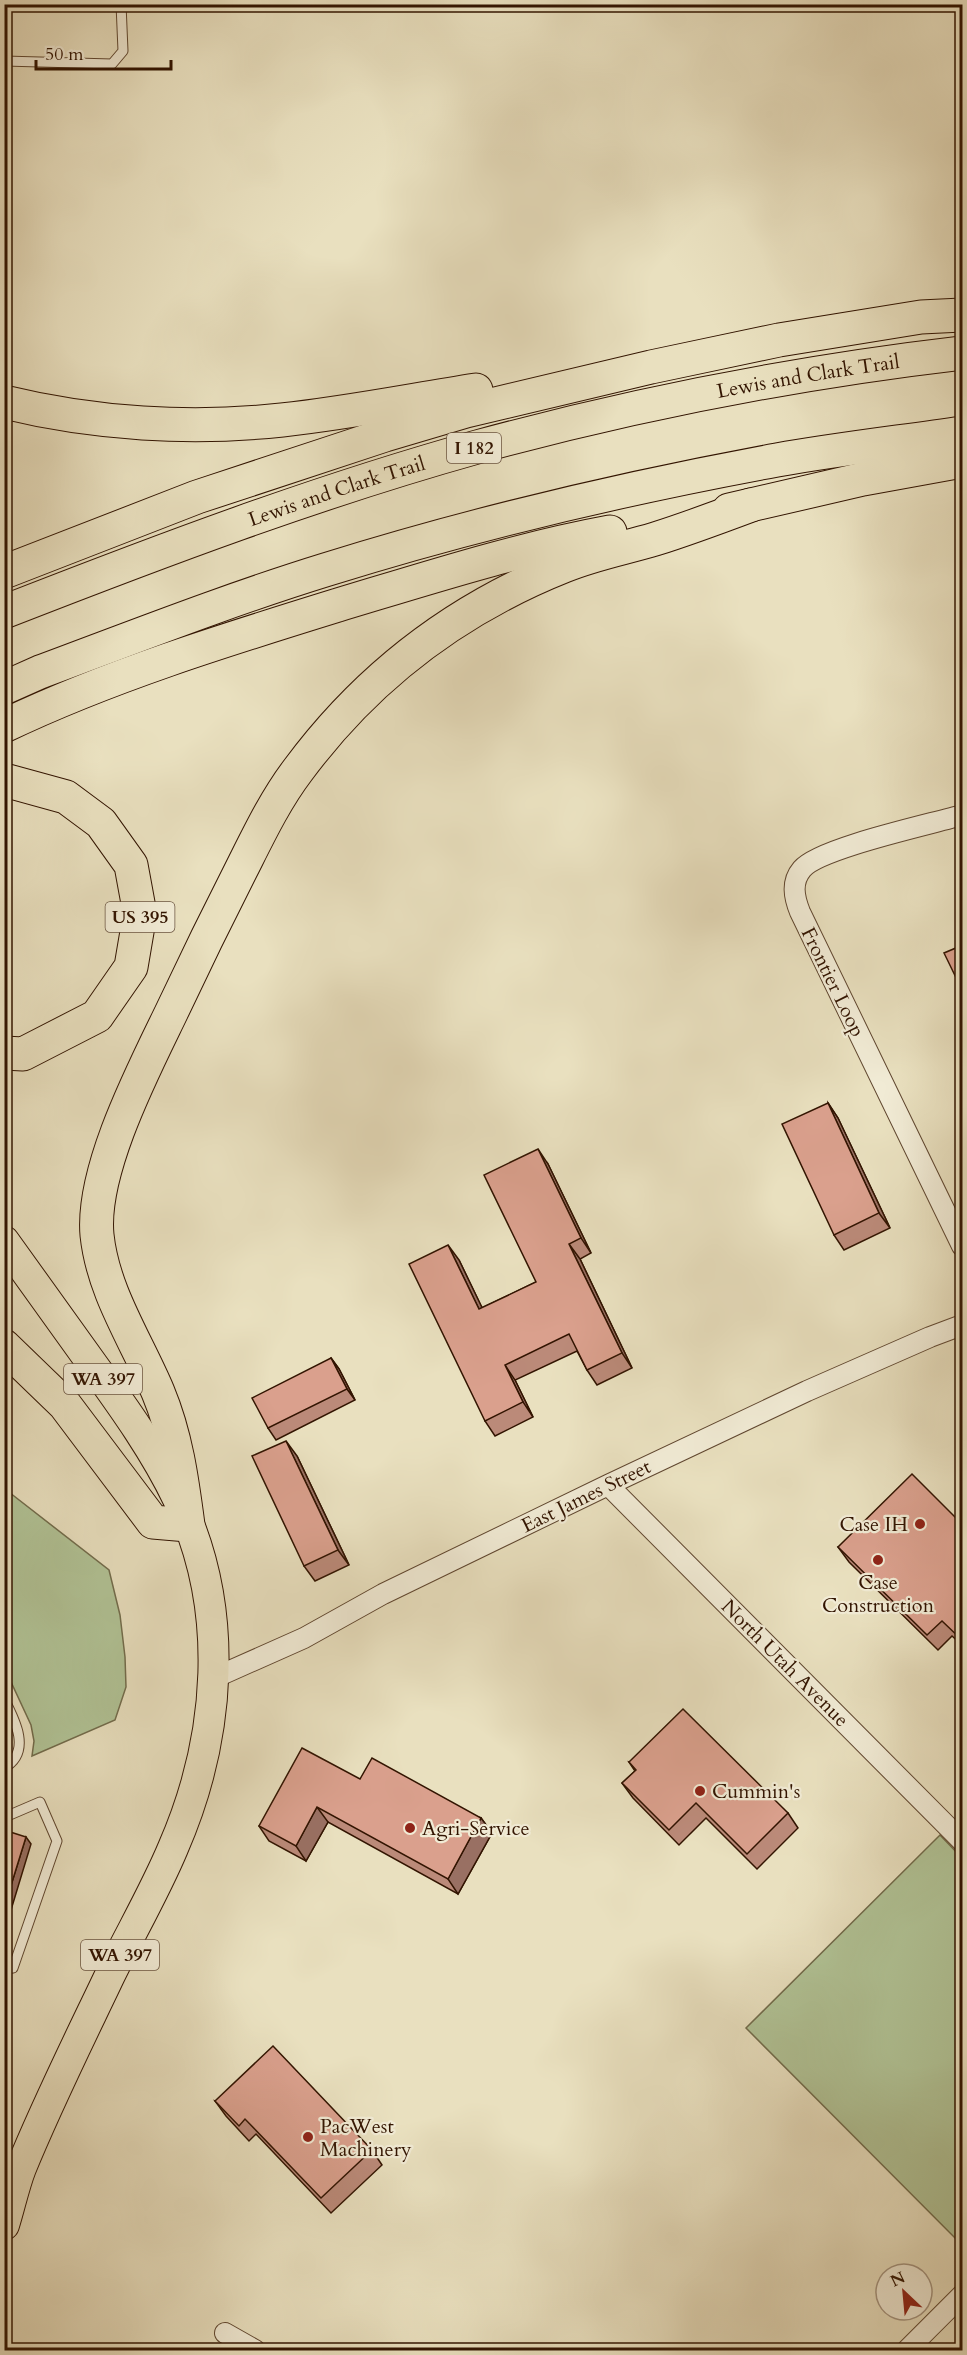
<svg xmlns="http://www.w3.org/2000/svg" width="967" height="2355" font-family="Cardo,serif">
  <rect width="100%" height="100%" fill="#e9e0bf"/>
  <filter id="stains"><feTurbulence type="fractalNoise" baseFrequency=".00333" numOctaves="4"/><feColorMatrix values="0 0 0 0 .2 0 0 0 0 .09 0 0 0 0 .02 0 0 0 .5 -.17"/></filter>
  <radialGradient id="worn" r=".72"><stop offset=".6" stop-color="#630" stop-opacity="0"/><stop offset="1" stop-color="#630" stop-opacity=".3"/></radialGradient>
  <path fill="#b1c396" stroke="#726c4c" stroke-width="1.5" d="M5,1489l104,81 11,45 5,42 1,30 -11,33 -83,36 2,-15 -3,-16 -26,-56z
    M940,1835l22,23v387l-216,-217z"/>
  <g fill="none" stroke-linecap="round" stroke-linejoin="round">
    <g stroke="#604730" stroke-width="11">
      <path id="service" d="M4,61l108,3 11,-13 -2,-47
        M4,1699c11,21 28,53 0,69
        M4,1969l9,-1 44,-127 -17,-39 -35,15"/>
    </g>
    <g stroke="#604730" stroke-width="22">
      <path id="minor" d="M962,815c-30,9 -143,33 -160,54 -11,13 -8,28 -2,43l162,334
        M608,1485l354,356
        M214,1678l90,-40 79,-44 225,-109 199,-94 123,-54 32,-12
        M225,2333l30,17
        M907,2350l55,-55"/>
    </g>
    <g stroke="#321401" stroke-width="32">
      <path id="primary" d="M4,1241c30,42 60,83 89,124 31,43 62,86 85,134 53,110 43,239 -5,349 -18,43 -42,84 -63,127 -30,63 -62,127 -89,193 -7,18 -11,38 -17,57"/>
    </g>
    <g stroke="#321401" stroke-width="35">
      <g id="motorway">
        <path d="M4,402c90,22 187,28 278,18 65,-7 130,-20 194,-30"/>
        <path d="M729,510l134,-31 99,-18"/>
        <path d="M4,572l193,-75 188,-62 81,-24 185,-44 128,-27 142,-23 41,-2"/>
        <path id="s1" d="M4,612c156,-61 312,-120 473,-165 158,-43 322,-75 485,-94"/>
        <path d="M4,688l36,-16c94,-35 188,-72 285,-102 147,-46 300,-82 452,-110 61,-11 124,-18 185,-27"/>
        <path d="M4,726c104,-50 224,-87 334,-121 90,-27 180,-56 272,-73"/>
        <path d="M4,780l62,17 35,26 30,42 9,49 -9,53 -34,49 -74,38 -19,-1"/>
        <path d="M4,1346l61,59 88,117 35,3c-6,-46 -12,-90 -30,-133 -22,-52 -55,-100 -61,-157 -6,-65 47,-166 75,-224 23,-49 47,-98 72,-147 16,-32 32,-65 54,-94 69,-93 158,-161 266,-204 29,-12 61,-18 91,-27 32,-10 64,-22 96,-34"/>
      </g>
    </g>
    <use href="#service" stroke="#f1ebd5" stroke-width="9"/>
    <use href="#minor" stroke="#f1ebd5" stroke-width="20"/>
    <use href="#primary" stroke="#e9e0bf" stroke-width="30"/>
    <use href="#motorway" stroke="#e9e0bf" stroke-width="33"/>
  </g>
  <path fill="#bb8a79" stroke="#321401" stroke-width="1.5" d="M828,1103l10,15 52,110 -46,22 -10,-15z
    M548,1164l43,89 -11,6 52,109 -35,17 -10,-15 -10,-19 -62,29 18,37 -38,19 -10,-15 -26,-161 23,48 54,-26z
    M331,1358l8,11 16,31 -79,40 -8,-12z
    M297,1456l52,109 -34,16 -11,-15z
    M963,1525v121l-11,-10 -14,14 -89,-88 -11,-15z
    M629,1762l159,51 10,15 -41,41 -51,-51 -27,27 -46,-47 -11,-15 13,-12z
    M360,1779l121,39 11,15 -34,61 -130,-72 -22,39 -37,-20 -10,-15z
    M215,2101l157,49 10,15 -51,48 -75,-79 -7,7 -23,-25z"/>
  <path fill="#997063" stroke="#321401" stroke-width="1.5" d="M828,1103l10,15 52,110 -11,-15z
    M538,1149l10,15 43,89 -10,-15z
    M569,1244l11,15 52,109 -10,-15z
    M448,1245l11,15 31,64 -11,-15z
    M331,1358l8,11 16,31 -8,-11z
    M505,1365l10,15 18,37 -10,-15z
    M286,1441l11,15 52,109 -11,-15z
    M317,1807l11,15 -22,39 -10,-15z
    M481,1818l11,15 -34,61 -10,-15z
    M26,1837l5,7 -27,89v-25z"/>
  <path fill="#daa08d" stroke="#321401" stroke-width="1.5" d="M963,945v47l-19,-39z
    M828,1103l51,110 -45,22 -52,-111z
    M538,1149l43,89 -12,6 53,109 -35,17 -18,-36 -64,31 18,37 -38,19 -76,-157 39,-19 31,64 57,-27 -52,-107z
    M331,1358l16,31 -79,39 -16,-30z
    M286,1441l52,109 -34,16 -52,-110z
    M912,1474l51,51v116l-21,-20 -15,14 -89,-88z
    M683,1709l105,104 -41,41 -51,-51 -27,27 -47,-47 14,-13 -7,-8z
    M302,1748l58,31 12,-21 109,60 -33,61 -131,-72 -21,39 -37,-20z
    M4,1830l22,7 -22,71z
    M273,2046l99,104 -51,48 -76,-79 -6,7 -24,-25z"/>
  <g fill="#8f2418" stroke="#f1ebd5" stroke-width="2">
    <circle cx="920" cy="1524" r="6"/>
    <circle cx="878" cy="1560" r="6"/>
    <circle cx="700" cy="1791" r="6"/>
    <circle cx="410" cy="1828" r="6"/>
    <circle cx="308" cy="2137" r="6"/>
  </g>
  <g text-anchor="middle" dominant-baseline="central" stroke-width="4.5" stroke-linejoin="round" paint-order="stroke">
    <g fill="#f1ebd5" stroke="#6b5441" stroke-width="1.5">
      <rect x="447" y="433" width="54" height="30" rx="4.5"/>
      <rect x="105.5" y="902" width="69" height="30" rx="4.5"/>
      <rect x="64" y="1364" width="78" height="30" rx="4.5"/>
      <rect x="81" y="1940" width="78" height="30" rx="4.5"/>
    </g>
    <g font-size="18" font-weight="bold" fill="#321401">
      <text x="474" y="448">I 182</text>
      <text x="140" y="917">US 395</text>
      <text x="103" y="1379">WA 397</text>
      <text x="120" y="1955">WA 397</text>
    </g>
    <g font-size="20" fill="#321401" stroke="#f1ebd5">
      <text stroke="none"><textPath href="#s1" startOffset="840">Lewis and Clark Trail</textPath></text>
      <text stroke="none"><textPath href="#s1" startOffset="354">Lewis and Clark Trail</textPath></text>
      <text transform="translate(833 982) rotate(64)">Frontier Loop</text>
      <text transform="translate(586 1496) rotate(-26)">East James Street</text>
      <text transform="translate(785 1663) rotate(45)">North Utah Avenue</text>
    </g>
    <g font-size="20" fill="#321401" stroke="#f1ebd5" text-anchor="start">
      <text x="908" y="1524" text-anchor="end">Case IH</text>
      <text x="878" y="1582" text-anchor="middle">Case<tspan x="878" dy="23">Construction</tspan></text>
      <text x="712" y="1791">Cummin's</text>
      <text x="422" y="1828">Agri-Service</text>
      <text x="320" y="2126">PacWest<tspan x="320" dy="23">Machinery</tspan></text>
    </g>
  </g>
  <rect width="967" height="2355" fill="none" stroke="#e9e0bf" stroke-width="24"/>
  <rect x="6" y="6" width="955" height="2343" fill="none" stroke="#321401" stroke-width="3"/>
  <rect x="12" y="12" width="943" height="2331" fill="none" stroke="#321401" stroke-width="1.5"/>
  <g transform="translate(904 2292) rotate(334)"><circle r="28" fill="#f1ebd5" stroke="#a59580" stroke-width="1.5"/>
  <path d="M0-4.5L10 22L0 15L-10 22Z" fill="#8f2418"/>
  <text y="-9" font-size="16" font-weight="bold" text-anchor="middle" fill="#321401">N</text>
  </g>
  <path d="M36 60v9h135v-9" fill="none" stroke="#321401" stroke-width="3"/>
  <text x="45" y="60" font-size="18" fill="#321401" stroke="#f1ebd5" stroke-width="4.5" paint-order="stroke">50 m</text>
  <rect width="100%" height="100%" filter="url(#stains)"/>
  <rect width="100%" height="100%" fill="url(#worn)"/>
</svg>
